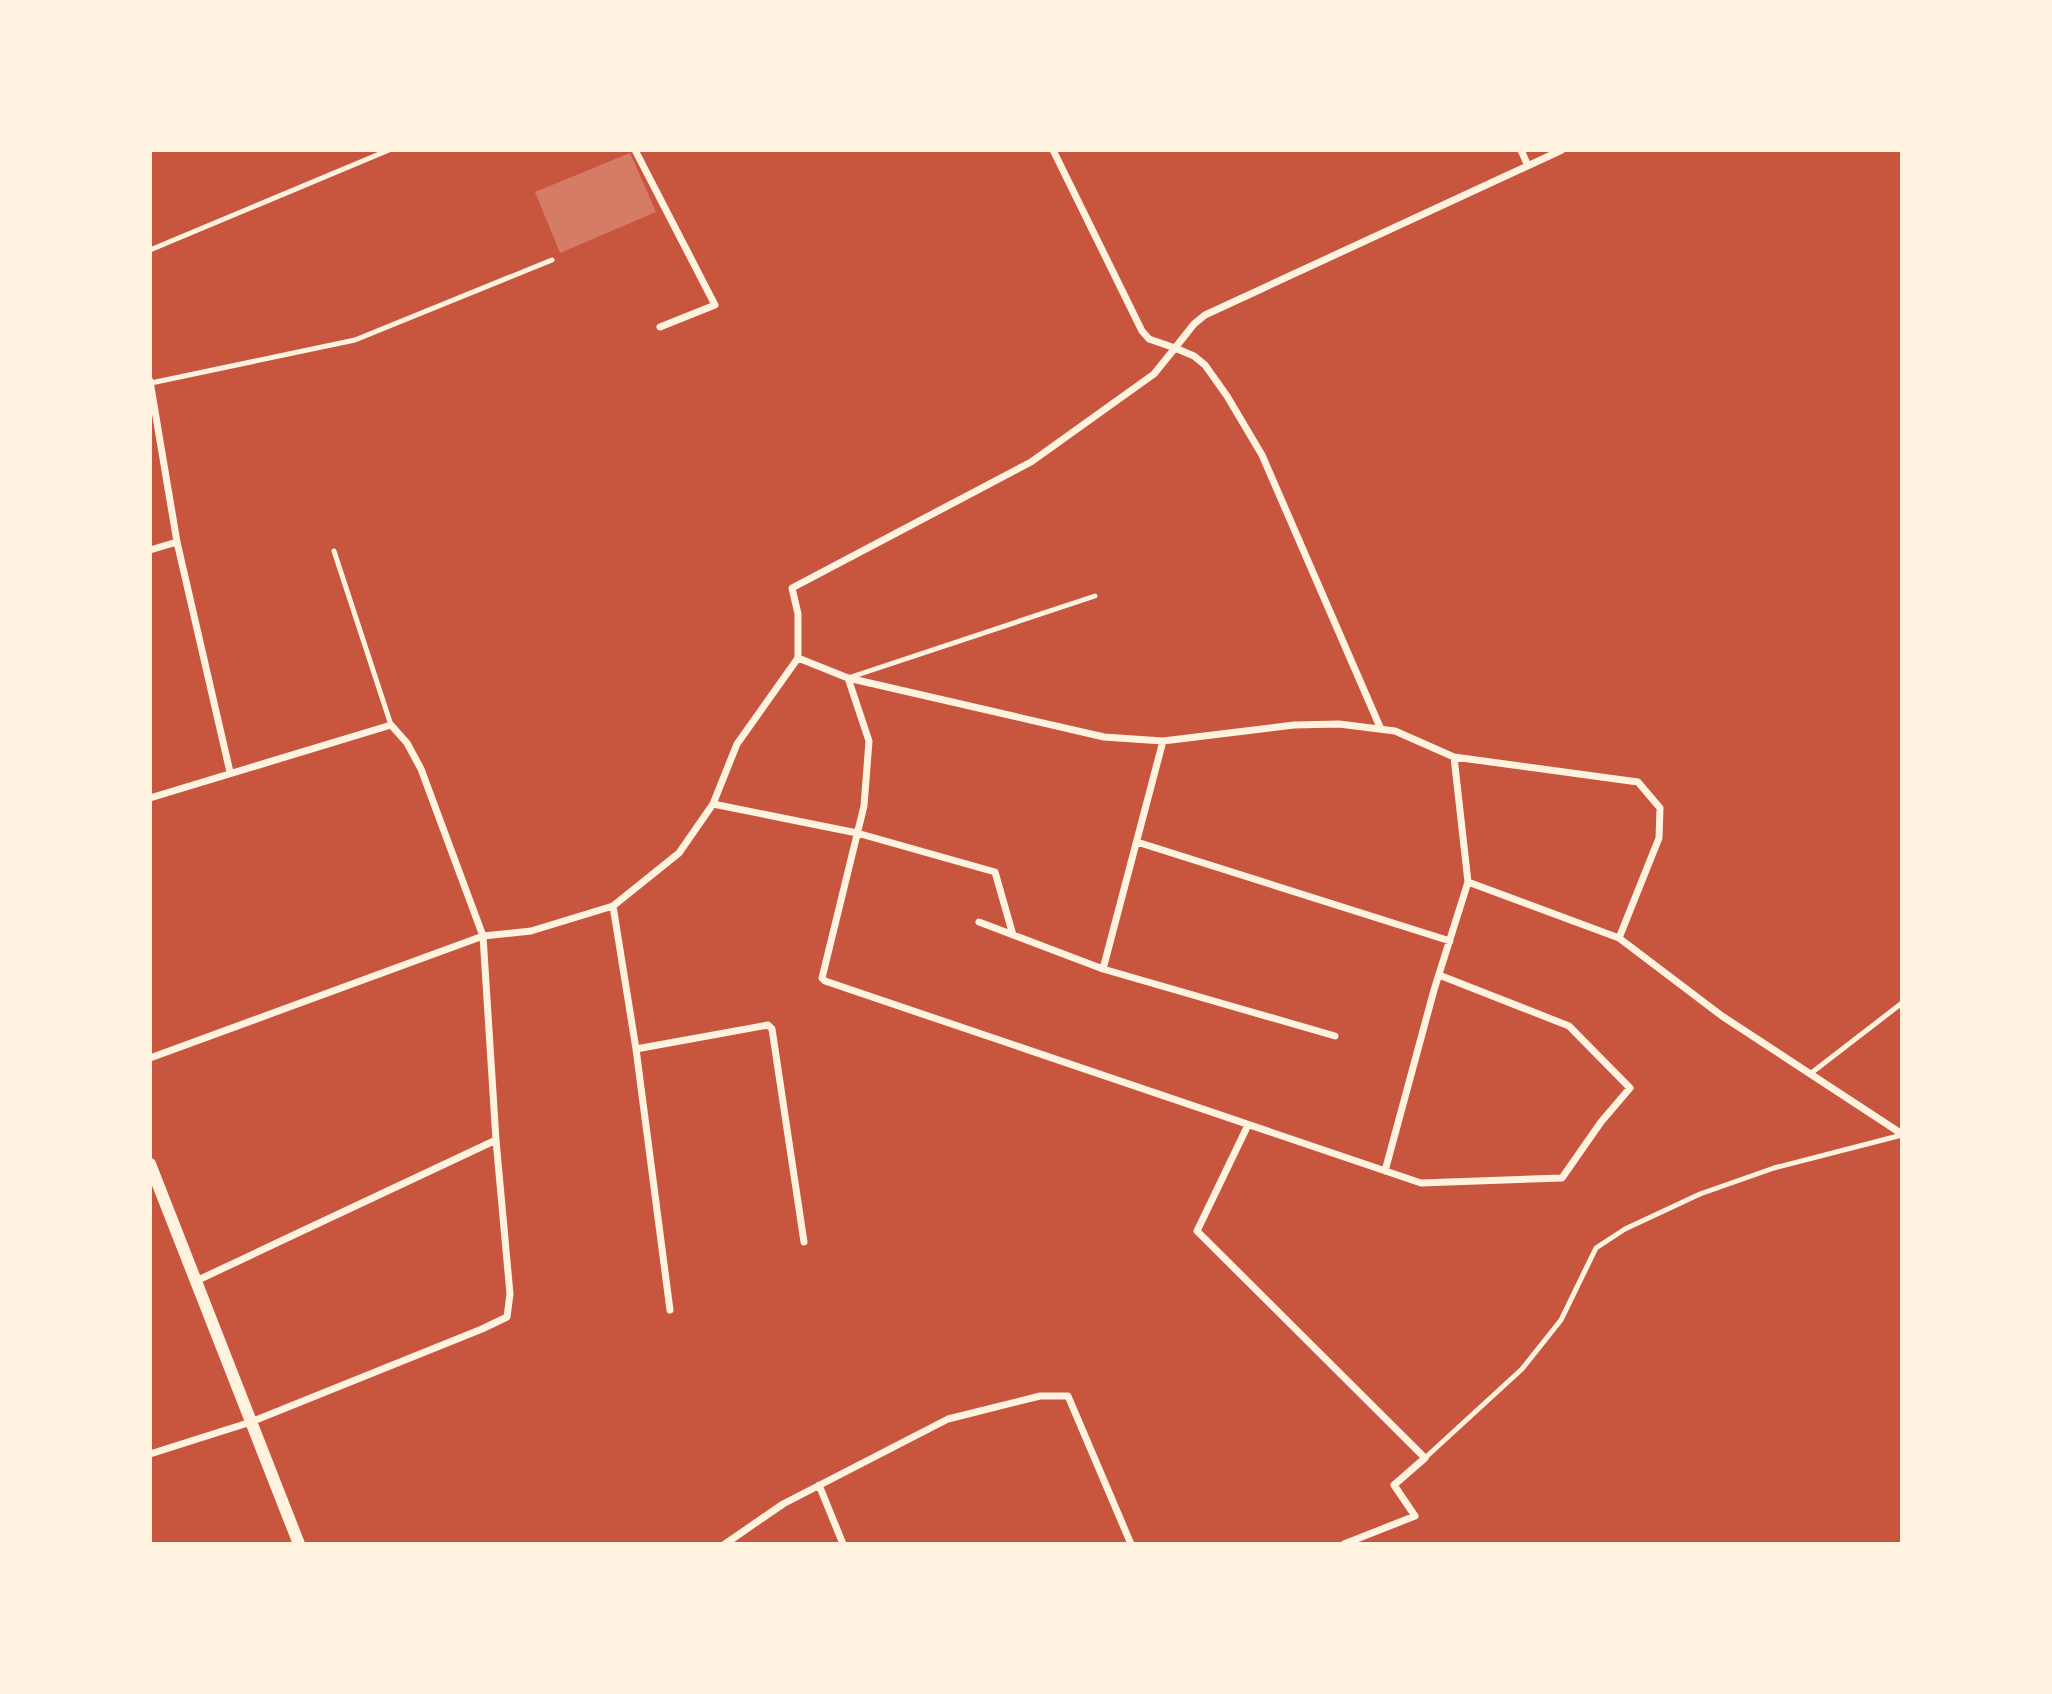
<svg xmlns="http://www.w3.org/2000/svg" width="2052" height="1694" font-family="Roboto,sans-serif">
  <rect width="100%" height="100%" fill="#c8553d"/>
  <path fill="#d67c66" d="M630,153l26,59 -96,41 -25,-61z"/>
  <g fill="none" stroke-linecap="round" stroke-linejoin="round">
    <path stroke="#fff3e0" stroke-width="5" d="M150,250l239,-100
      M151,383l204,-43 197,-80
      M334,551l57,174
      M848,678l247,-82
      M1810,1074l92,-71
      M1425,1458l97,-89 39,-49 35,-72 29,-19 75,-35 74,-26 128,-33"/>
    <path stroke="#fff3e0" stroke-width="7" d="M635,150l80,155 -55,22
      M1521,150l7,16
      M150,381l27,161 53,230
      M150,550l27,-8
      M798,658l50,20 256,59 59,4 131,-16 45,-1 56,7 59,26 184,25 22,26 -1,30 -40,100 103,78 180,118
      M848,678l21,63 -5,65 -42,172 3,3 596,202 141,-5 39,-56 29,-34 -61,-62 -130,-51
      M1380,727l-118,-272 -35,-59 -22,-31 -11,-9 -19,-8 19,-24 11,-9 357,-165
      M150,798l241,-73 16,18 14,26 62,167 13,204 14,154 -3,23 -25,12 -231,93 -101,32
      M713,804l144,29 138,39 18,63
      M1137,842l313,99
      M1468,882l151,56
      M613,906l23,143 34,261
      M979,922l124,47 232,67
      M1103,969l60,-228
      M636,1049l132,-24 4,4 32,213
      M150,1058l333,-122 48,-5 82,-25 66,-53 34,-49 24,-60 61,-86v-44l-6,-26 239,-126 123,-88 21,-26 -26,-9 -7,-8 -89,-181
      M1248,1125l-51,106 228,227 -31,27 21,31 -71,28
      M1385,1171l49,-181 34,-108 -14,-125
      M196,1281l300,-141
      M819,1485l24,59
      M725,1544l58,-40 165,-85 92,-23h28l63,148"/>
    <path stroke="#fff3e0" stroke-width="12" d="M150,1164l149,380"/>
  </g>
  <rect width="2052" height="1694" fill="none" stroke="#fff3e0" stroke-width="304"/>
</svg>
